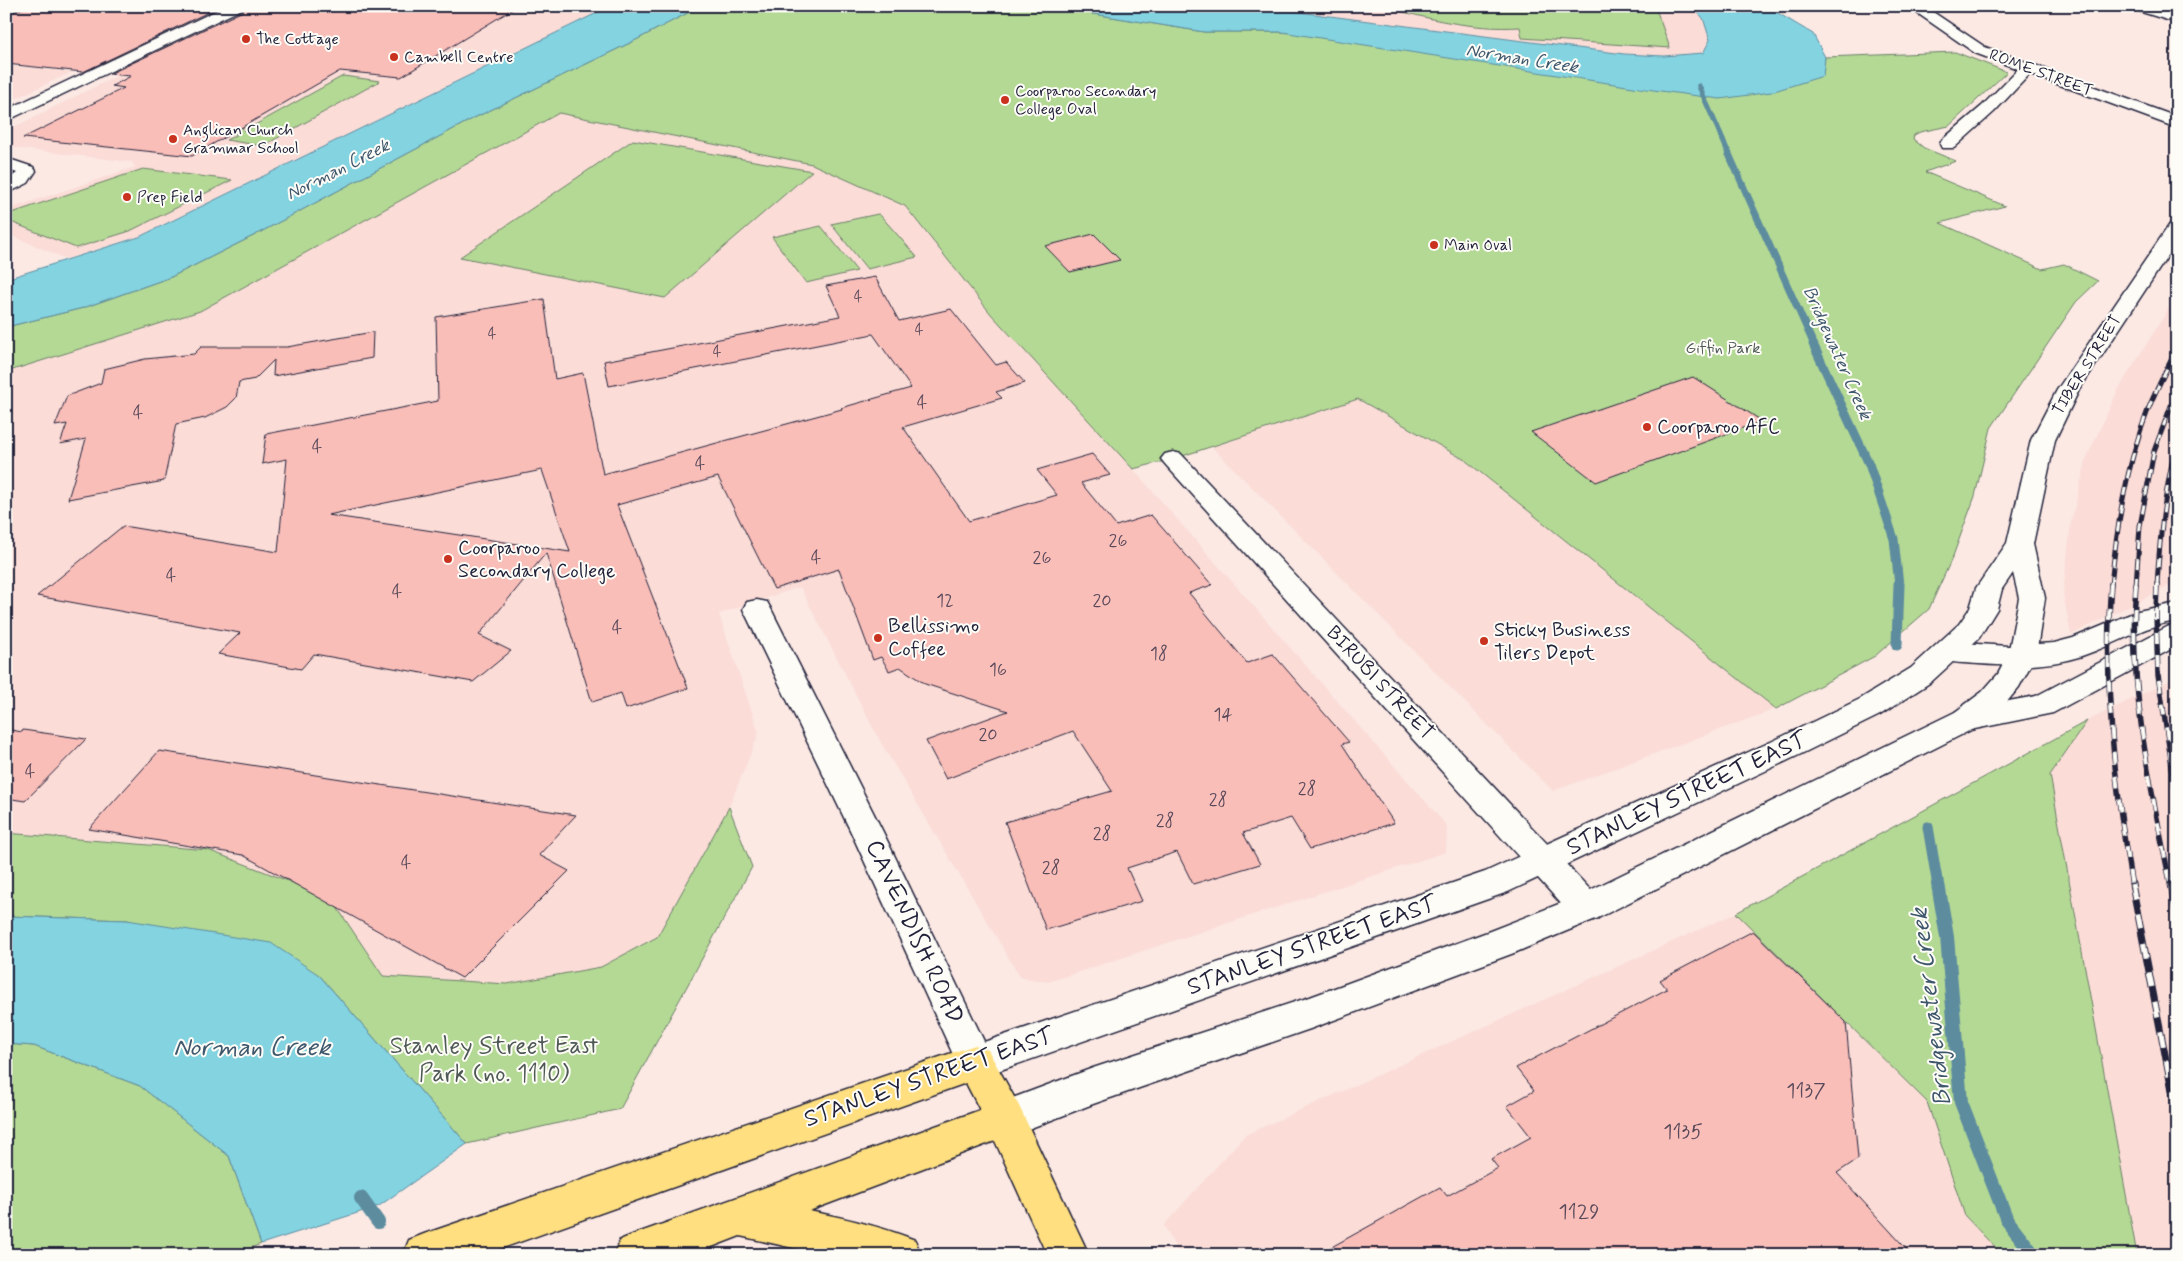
<svg xmlns="http://www.w3.org/2000/svg" width="2183" height="1261" font-family="Mynerve,sans-serif">
  <rect width="100%" height="100%" fill="#fce9e4"/>
  <filter id="ink" filterUnits="userSpaceOnUse"><feTurbulence type="fractalNoise" baseFrequency=".02" numOctaves="2"/><feDisplacementMap in="SourceGraphic" scale="10" xChannelSelector="R" yChannelSelector="G"/><feConvolveMatrix kernelMatrix="1 2 1 2 8 2 1 2 1" color-interpolation-filters="sRGB"/></filter>
  <g filter="url(#ink)">
    <path fill="#fbdcd7" d="M258,6h353l-472,231 -73,22 -60,-26v-23l129,-43 -3,-5 -126,-15v-16z
      M1252,6h439l12,12 7,21 -7,14 -39,3 -40,-2z
      M6,65l66,7 -66,31z
      M559,113l253,51 93,42 86,108 142,155 314,357 -1,26 -398,130 -28,-5 -140,-236 -80,-154 -81,27 40,119 -30,74 -72,130 -56,30 -94,17 -124,-8 -53,-78 -122,-48 -202,-17v-461l194,-61z
      M2177,295v287l-106,53 -8,-42 8,-71 16,-65 31,-67z
      M1358,399l107,61 311,249 -223,82 -341,-344z
      M2177,677v578h-40l-87,-480 37,-54z
      M1736,913l191,189 38,114 37,39h-823l-15,-30 81,-90z"/>
    <path fill="#b4d994" stroke="#6b7e68" d="M701,6h344l159,26h78l540,44 3,-19 130,-5 52,20 -58,54 -29,6 -6,3 -1,4 11,9 32,13 -31,11 80,34 -65,17 102,46 22,-5 34,17 -22,21 -85,126 -16,68 -22,60 -24,53 -54,47 -99,53 -311,-249 -107,-61 -185,60 -40,10 -142,-155 -86,-108 -93,-42 -253,-51 -359,198 -194,61v-45l77,-19 88,-31 84,-42 221,-118 158,-76z
      M1383,6h272l15,42 -148,-10 -2,-11c-46,3 -94,-8 -137,-21z
      M343,76l37,5 -117,65 -37,-6 12,-6 -8,-1 15,-12 3,4 -6,3 2,3z
      M633,140l179,31 -147,127 -205,-41z
      M143,169l89,11 -102,51 -54,17 -70,-28v-5z
      M878,214l2,1 37,42 -50,12 -36,-45z
      M821,226l36,45 -51,12 -34,-46z
      M2087,721l-37,54 87,480h-135l-37,-39 -38,-114 -191,-189z
      M729,807l23,60 -132,242 -153,35 -148,-169 -192,-55 -121,-4v-83l202,17 122,47 53,79 124,8 94,-17 56,-30z
      M6,1044l28,2 106,40 89,70 32,88 -29,11h-226z"/>
    <path fill="#84d3e1" stroke="#5d8c9f" d="M611,6h90l-67,35 -158,76 -221,118 -84,42 -88,31 -77,19v-48l133,-42z
      M1044,6h208l372,48 40,2 39,-3 7,-13 -7,-22 -12,-12h75l47,28 12,23 -2,19 -52,16 -51,7 -74,-10 -364,-57h-78z
      M6,916l121,4 144,23 48,32 148,169 -88,62 -118,38 -32,-88 -89,-70 -106,-40 -28,-2z"/>
    <g fill="none" stroke-linecap="round" stroke-linejoin="round">
      <path stroke="#5d8c9f" stroke-width="5.5" d="M1699,86l30,68"/>
      <path stroke="#5d8c9f" stroke-width="7" d="M1728,152l86,193"/>
      <path stroke="#5d8c9f" stroke-width="9" d="M1813,344l56,120 25,75 5,46"/>
      <path stroke="#5d8c9f" stroke-width="11" d="M1897,645l2,-61
        M1928,827l10,59"/>
      <path stroke="#5d8c9f" stroke-width="14" d="M1938,884l9,53 14,165 46,118 27,35
        M361,1198l17,24"/>
    </g>
    <path fill="#fabeb9" stroke="#22223b" fill-rule="evenodd" d="M28,6h193l-138,66 -77,-8v-49z
      M246,6h272l-117,71 -61,-6 -148,85 -169,-18 101,-50 -12,-2 19,-10 -22,-2 134,-63z
      M1094,234l26,26 -50,12 -25,-26z
      M875,277l24,44 52,-12 45,56 10,-3 19,21 -29,9 6,6 -99,29 66,94 88,-26 -20,-25 55,-16 18,21 -29,8 35,43 35,-11 61,70 -23,8 58,70 26,-9 76,88 -7,2 52,79 -84,26 -19,-31 -48,15 17,31 -67,20 -16,-32 -50,16 15,33 -96,29 -41,-108 107,-31 -39,-60 -127,48 -20,-38 82,-30 -83,-27 -25,-17 -11,4 -8,-14 -8,3 -34,-91 -65,20 -56,-112 -101,28 71,183 -62,21 -5,-16 -29,9 -46,-149 -67,82 32,16 -38,31 -159,-28 -13,15 -83,-15 22,-21 -203,-37 86,-70 155,26 9,-93 -25,5 4,-30 172,-33 -2,-84 108,-18 11,80 28,-6 20,101 239,-65 -1,-1 70,-20 -38,-54 -264,52 -5,-25 236,-45 -14,-30zM542,470l28,82 -242,-37z
      M373,332l-1,26 -99,18 1,-16 -19,19 -16,3 -3,16 -9,9 -22,11 -29,6 -12,57 -96,18 18,-60 -26,5 7,-20 -12,2 12,-30 34,-13 3,-14 41,-10 49,-5 7,-7h86z
      M1693,377l69,44 -166,61 -65,-50z
      M6,729l16,3 1,-2 63,9 -61,62 -19,-3z
      M159,751l417,64 -37,40 30,16 -107,107 -219,-123 -154,-26z
      M1753,931l93,91 12,137 -21,14 75,82h-595l123,-68 7,9 51,-28 -7,-9 40,-22 -24,-31 27,-15 -18,-23 151,-79 -7,-9z"/>
    <g fill="none" stroke-linecap="round" stroke-linejoin="round">
      <g stroke="#22223b" stroke-width="3">
        <path id="street" d="M1907,6h17l61,41 192,70v11l-147,-54 -36,38 -40,36h-12l-2,-4 2,-4 40,-34 36,-37 -43,-16z
          M2130,6h22l25,8v9l-45,-14z
          M1173,452l8,2 417,444 5,10 -5,10 -12,4 -12,-4 -409,-454 -4,-5 4,-5z
          M757,600l10,2 4,7 112,223 111,230 -6,12 -13,5 -13,-5 -111,-242 -108,-223 4,-7z
          M2177,603v18c-30,4 -54,19 -82,30 -38,16 -76,16 -116,13 -14,-1 -28,-1 -42,-5l-4,-7 4,-7 10,-3 61,4 46,-3 19,-5 65,-27z
          M2177,624v22l-124,67 -88,18 -10,-3 -5,-8 5,-8 10,-3 71,-13 131,-69z"/>
      </g>
      <g stroke="#22223b" stroke-width="3">
        <path id="secondary" d="M226,6h18l-2,3 -236,112v-11z
          M6,158l27,9 3,4 -8,12 -22,11v-13l11,-8 -11,-4z
          M2177,222v20l-98,148 -24,50 -22,104 12,54 -9,57 -17,32 -17,21 -27,20 -377,190 -84,35 -204,76 -217,75 -88,34 -14,-6 -5,-13 5,-13 102,-38 217,-71 180,-66 84,-33 381,-186 27,-20 16,-18 10,-19 11,-57 -6,-25 -11,16 -5,20 -18,29 -48,44 -51,33 -83,41 -289,136 -533,187 -13,-5 -6,-12 6,-12 13,-5 510,-173 290,-132 85,-41 51,-31 48,-44 11,-16 6,-20 31,-45 24,-103 26,-50 113,-166z"/>
      </g>
      <g stroke="#22223b" stroke-width="3">
        <path id="primary" d="M975,1045l13,5 31,56 70,149h-42l-52,-114 -186,70c36,7 71,15 106,29l6,15h-97l-84,-19 -49,19h-77l6,-15 15,-6 345,-124 -14,-27 -483,172h-80l6,-15 15,-6z"/>
      </g>
      <use href="#street" fill="#fdfcf7" fill-rule="evenodd"/>
      <use href="#secondary" fill="#fdfcf7" fill-rule="evenodd"/>
      <use href="#primary" fill="#ffdf80" fill-rule="evenodd"/>
      <g stroke="#22223b" stroke-width="5">
        <path id="rail-far2" d="M2111,585c6,-59 15,-119 37,-175 8,-21 19,-41 29,-62
          M2136,585l4,-59 14,-75 23,-61
          M2157,585c3,-51 7,-92 20,-142"/>
      </g>
      <g stroke="#22223b" stroke-width="5.5">
        <path id="rail-far1" d="M2111,584c-8,100 4,203 21,302
          M2136,584c-8,101 14,203 35,302
          M2157,584l-1,30 2,61 19,123"/>
      </g>
      <g stroke="#22223b" stroke-width="7">
        <path id="rail" d="M2132,884l45,232
          M2171,884l6,31"/>
      </g>
      <use href="#rail-far2" stroke="#fdfcf7" stroke-width="3" stroke-dasharray="9" stroke-linecap="butt"/>
      <use href="#rail-far1" stroke="#fdfcf7" stroke-width="4" stroke-dasharray="12" stroke-linecap="butt"/>
      <use href="#rail" stroke="#fdfcf7" stroke-width="5" stroke-dasharray="15" stroke-linecap="butt"/>
    </g>
  </g>
  <g fill="#c8321e" stroke="#fdfcf7" stroke-width="2">
    <circle cx="246" cy="39" r="5"/>
    <circle cx="394" cy="57" r="5"/>
    <circle cx="1005" cy="100" r="5"/>
    <circle cx="173" cy="139" r="5"/>
    <circle cx="127" cy="197" r="5"/>
    <circle cx="1434" cy="245" r="5"/>
    <circle cx="1647" cy="427" r="5"/>
    <circle cx="448" cy="559" r="5"/>
    <circle cx="878" cy="638" r="5"/>
    <circle cx="1484" cy="641" r="5"/>
  </g>
  <g text-anchor="middle" dominant-baseline="central" stroke-width="4" stroke-linejoin="round" paint-order="stroke">
    <g font-size="15" fill="#58495a">
      <text x="858" y="297">4</text>
      <text x="919" y="330">4</text>
      <text x="492" y="334">4</text>
      <text x="717" y="352">4</text>
    </g>
    <g font-size="16" fill="#22223b" stroke="#fdfcf7" text-anchor="start">
      <text x="256" y="39">The Cottage</text>
      <text x="404" y="57">Cambell Centre</text>
      <text x="1015" y="91">Coorparoo Secondary<tspan x="1015" dy="18">College Oval</tspan></text>
      <text x="183" y="130">Anglican Church<tspan x="183" dy="18">Grammar School</tspan></text>
      <text x="137" y="197">Prep Field</text>
      <text x="1444" y="245">Main Oval</text>
    </g>
    <g font-size="16" fill="#22223b" stroke="#fdfcf7">
      <text transform="translate(2041 73) rotate(20)">ROME STREET</text>
      <text transform="translate(2087 365) rotate(-58)">TIBER STREET</text>
    </g>
    <g font-size="16" fill="#4e5956" stroke="#fdfcf7">
      <text x="1723" y="348">Giffin Park</text>
    </g>
    <g font-size="18" font-style="italic" fill="#3f576d" stroke="#fdfcf7">
      <text transform="translate(1522 59) rotate(9)">Norman Creek</text>
      <text transform="translate(338 170) rotate(-27)">Norman Creek</text>
      <text transform="translate(1837 353) rotate(66)">Bridgewater Creek</text>
    </g>
    <g font-size="18" fill="#58495a">
      <text x="922" y="403">4</text>
      <text x="138" y="413">4</text>
      <text x="317" y="447">4</text>
      <text x="700" y="464">4</text>
      <text x="1118" y="541">26</text>
      <text x="816" y="558">4</text>
      <text x="1042" y="558">26</text>
      <text x="171" y="576">4</text>
      <text x="397" y="592">4</text>
      <text x="945" y="601">12</text>
      <text x="1102" y="601">20</text>
      <text x="617" y="628">4</text>
      <text x="1159" y="654">18</text>
      <text x="998" y="670">16</text>
      <text x="1223" y="715">14</text>
      <text x="988" y="735">20</text>
      <text x="30" y="772">4</text>
      <text x="1307" y="789">28</text>
      <text x="1218" y="800">28</text>
      <text x="1165" y="821">28</text>
      <text x="1102" y="834">28</text>
      <text x="406" y="863">4</text>
      <text x="1051" y="868">28</text>
    </g>
    <g font-size="20" fill="#22223b" stroke="#fdfcf7" text-anchor="start">
      <text x="1657" y="427">Coorparoo AFC</text>
      <text x="458" y="548">Coorparoo<tspan x="458" dy="23">Secondary College</tspan></text>
      <text x="888" y="626">Bellissimo<tspan x="888" dy="23">Coffee</tspan></text>
      <text x="1494" y="630">Sticky Business<tspan x="1494" dy="23">Tilers Depot</tspan></text>
    </g>
    <g font-size="20" fill="#22223b" stroke="#fdfcf7">
      <text transform="translate(1380 683) rotate(47)">BIRUBI STREET</text>
    </g>
    <g font-size="21" fill="#58495a">
      <text x="1806" y="1091">1137</text>
      <text x="1683" y="1132">1135</text>
      <text x="1579" y="1212">1129</text>
    </g>
    <g font-size="24" fill="#22223b" stroke="#fdfcf7">
      <text transform="translate(1687 794) rotate(-25)">STANLEY STREET EAST</text>
      <text transform="translate(914 932) rotate(65)">CAVENDISH ROAD</text>
      <text transform="translate(1312 946) rotate(-19)">STANLEY STREET EAST</text>
      <text transform="translate(929 1078) rotate(-19)">STANLEY STREET EAST</text>
    </g>
    <g font-size="24" fill="#4e5956" stroke="#fdfcf7">
      <text x="494" y="1046">Stanley Street East<tspan x="494" dy="28">Park (no. 1110)</tspan></text>
    </g>
    <g font-size="25" font-style="italic" fill="#3f576d" stroke="#fdfcf7">
      <text transform="translate(1932 1007) rotate(-97)">Bridgewater Creek</text>
      <text x="252" y="1048">Norman Creek</text>
    </g>
  </g>
  <rect width="2183" height="1261" fill="none" stroke="#fdfcf7" stroke-width="25"/>
  <rect x="12" y="12" width="2158" height="1236" fill="none" stroke="#22223b" stroke-width="2" filter="url(#ink)"/>
</svg>
